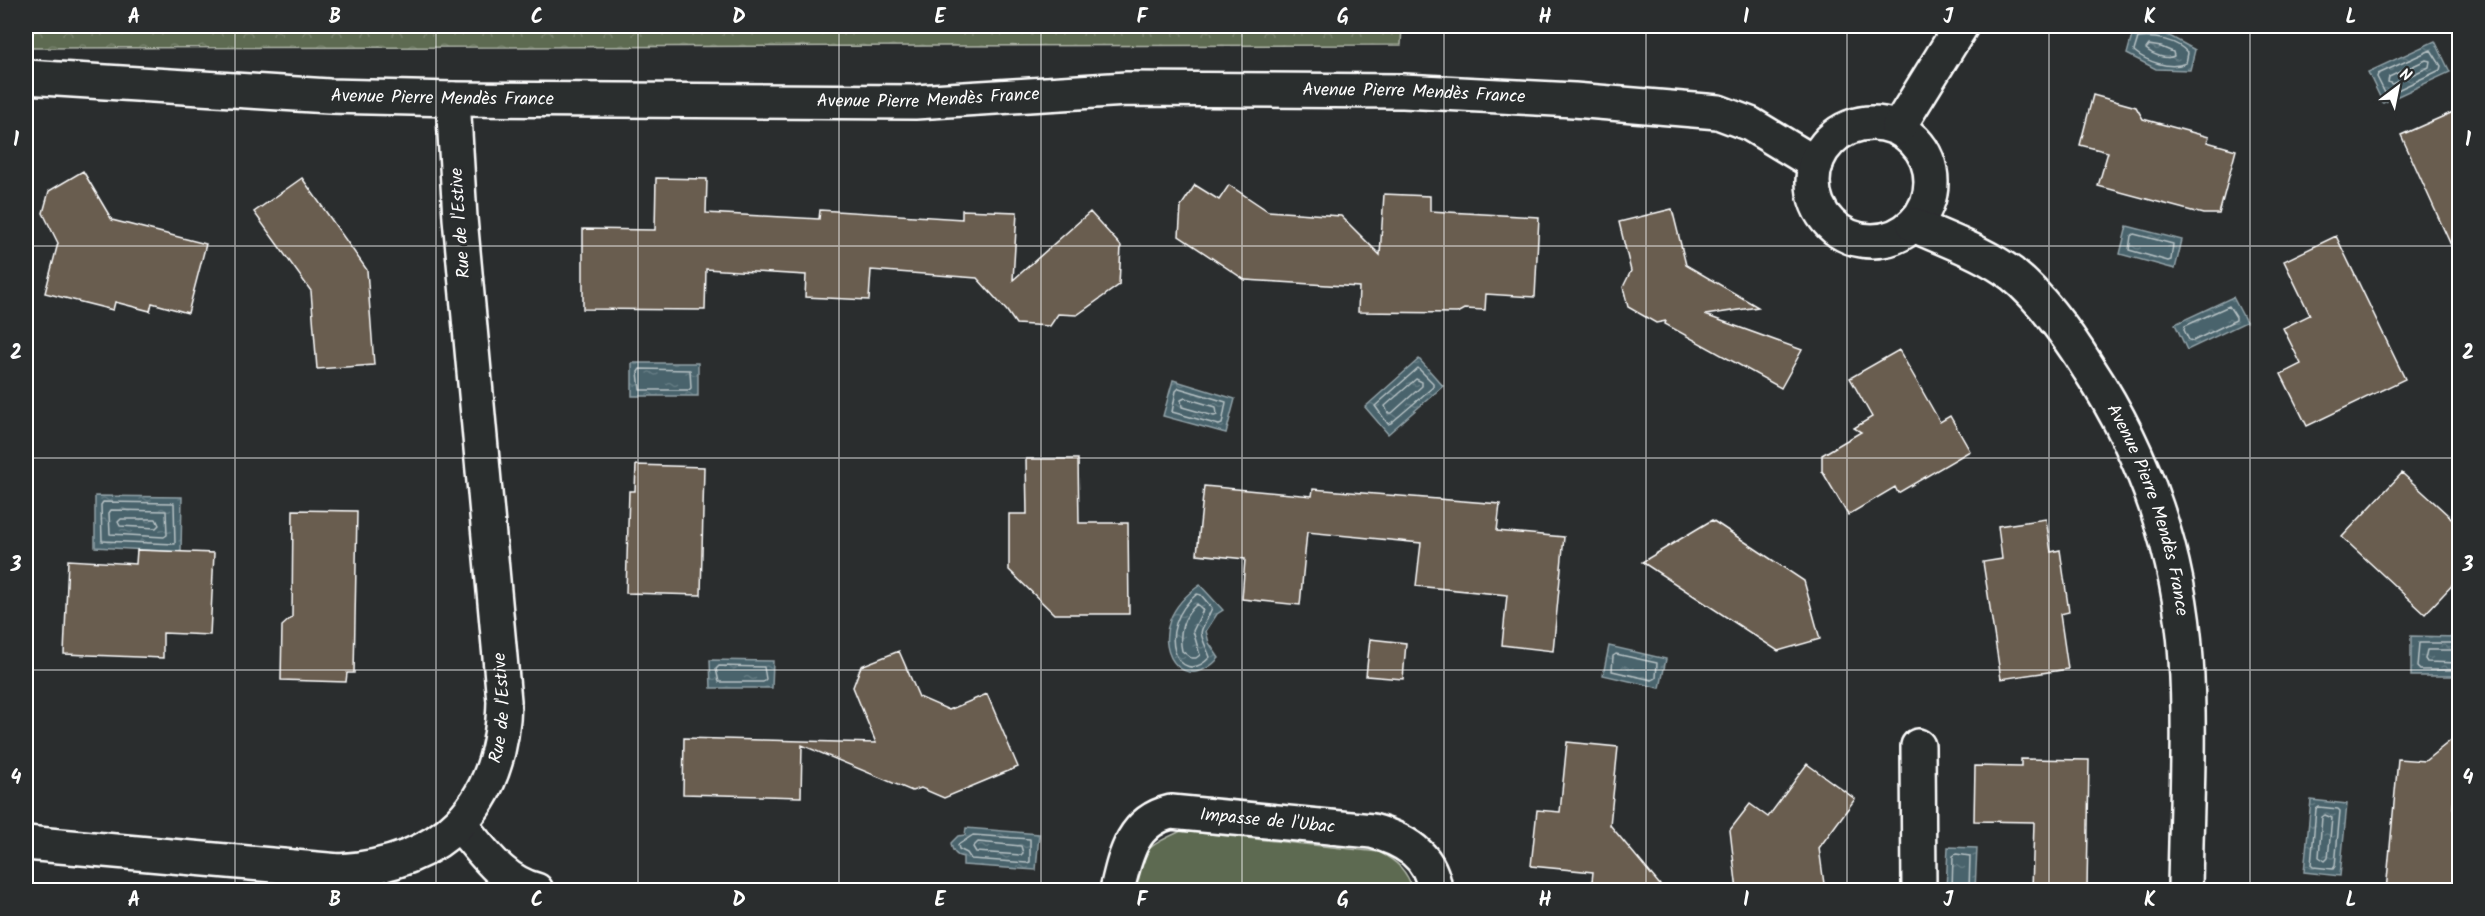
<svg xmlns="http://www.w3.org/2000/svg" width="2485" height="916" font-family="Kalam,sans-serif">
  <defs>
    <pattern id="forest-crowns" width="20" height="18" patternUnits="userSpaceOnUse" patternTransform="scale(1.5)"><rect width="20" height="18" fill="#5d6a51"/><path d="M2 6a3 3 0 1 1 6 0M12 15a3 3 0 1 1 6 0" fill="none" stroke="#75806b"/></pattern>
    <pattern id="water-ripples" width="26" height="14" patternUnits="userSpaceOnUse" patternTransform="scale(1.5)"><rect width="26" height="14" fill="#48636c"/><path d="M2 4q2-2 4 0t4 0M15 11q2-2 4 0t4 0" fill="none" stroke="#637a82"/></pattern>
  </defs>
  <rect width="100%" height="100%" fill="#2a2d2e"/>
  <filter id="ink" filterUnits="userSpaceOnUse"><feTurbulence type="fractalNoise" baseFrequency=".0167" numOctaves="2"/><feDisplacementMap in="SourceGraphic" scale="12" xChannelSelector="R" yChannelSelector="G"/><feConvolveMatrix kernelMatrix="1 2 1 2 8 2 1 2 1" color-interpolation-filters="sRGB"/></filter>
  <g filter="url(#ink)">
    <path fill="#5d6a51" stroke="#aeb4a8" stroke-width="1.5" d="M1181,831l198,21c18,9 28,19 34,38h-279c9,-40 8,-41 47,-59z"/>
    <path fill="url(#forest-crowns)" stroke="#aeb4a8" stroke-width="1.5" d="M26,26h1376l-1,19 -1375,3z"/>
    <path fill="url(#water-ripples)" stroke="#91a1a7" stroke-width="1.5" d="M2143,31l23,3 29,16 -5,20 -34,-1 -29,-15 6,-22z
      M2435,41l15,31 -67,31 -15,-31z
      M2127,226l55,14 -7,29 -55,-15z
      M2233,297l13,25 -59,28 -12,-26z
      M1419,359l24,27 -55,48 -23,-27z
      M632,363h66v33h-66z
      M1173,380l62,19 -9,34 -63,-17z
      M95,496l87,1 -1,55 -86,-5z
      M1200,585l23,25 -6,4 -11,17 3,12 10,15c-32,35 -63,-1 -49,-38 6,-16 17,-26 30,-35z
      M2411,636l48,1v39h-48z
      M1609,646l57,13 -6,29 -57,-13z
      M710,660l63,1 -1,27h-61z
      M2311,800l36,4 -7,72 -36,-4z
      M966,828l73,6 -3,36 -73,-5v-8c-8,-1 -11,-6 -12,-14l7,-7 7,-1z
      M1948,847l29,1 -2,42h-29z"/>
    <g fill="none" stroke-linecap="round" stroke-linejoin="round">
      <path stroke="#b6c1c4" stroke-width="1.5" d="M2138,38c16,-2 39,2 50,15l-2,10c-16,7 -39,-1 -52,-12z
        M2149,45l12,2 12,5 1,4c-8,4 -21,-1 -28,-7z
        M2431,50l10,16 -1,4 -51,24 -4,-1 -8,-16 1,-3z
        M2426,60l4,1 -1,6 -37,17 -4,-2 1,-5z
        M2134,234l39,10 -2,16 -3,1 -39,-11 2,-14z
        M2229,306l7,11v3l-43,21 -4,-1 -5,-10 1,-4z
        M1418,368l15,15v4l-42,36 -3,1 -13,-18z
        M640,369l50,1 1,18 -2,2h-49l-2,-18z
        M1416,379l6,3v4l-30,27h-4l-3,-7z
        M1179,388l47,14 -4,22 -3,1 -47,-13 4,-21z
        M1185,398l31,9 1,8 -3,1 -32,-9 -1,-7z
        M103,502l71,1 1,41 -73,-3 -1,-36z
        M111,510l55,1 1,24 -3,2 -54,-3 -1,-21z
        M121,519h35l3,6 -3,3 -36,-2 -2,-4z
        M1197,594l4,1 11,13c-13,30 -15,17 -2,49 -32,34 -57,-28 -13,-63z
        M1197,604l6,6 -10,21 7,24 -4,3h-5l-9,-7c-4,-18 1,-35 15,-47z
        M2460,643h-41l-2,24 3,3h40
        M2460,650h-33l-2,9 2,3 33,1
        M1616,654l41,9 -1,15 -4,2 -40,-9 1,-15z
        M719,666l45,1 2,12 -3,3h-44l-3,-13z
        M2319,807l19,2 2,2 -5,55 -2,3 -20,-2 -2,-2 5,-56z
        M2325,815l7,3 -4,40 -3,3 -6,-4 3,-40z
        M973,835l57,4v23l-3,1 -56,-4 -4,-6 -8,-4 -1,-4z
        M978,842l43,4 2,7 -2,2 -45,-3 -3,-5z
        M1952,890l1,-34 3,-2 14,2 -1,34"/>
    </g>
    <path fill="#695d50" stroke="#fff" stroke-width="1.5" d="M2093,95l43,12 7,12 66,18 -2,5 29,8 -17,64h-16l-105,-28 10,-34 -28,-7z
      M2460,109v156l-59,-130z
      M83,171l29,49 94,24 -18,69 -36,-10 -2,8 -35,-9 -2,8 -68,-17 13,-50 -15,-30 6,-22z
      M302,178l65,92 7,95 -57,4 -6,-78 -57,-79z
      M656,178l51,1 -1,34 113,6 1,-9 142,9v-9l55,2 -4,68 77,-68 31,34 -2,39 -42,30 -19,-1 -8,12 -34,-2 -9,-13 -30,-33 -106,-8 -2,30 -64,-3 1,-22 -100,-6 -1,41 -122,-1v-80l72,1z
      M1195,185l24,15 10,-15 39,26 73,5 39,39 4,-61 46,2v15l109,6 -4,80 -49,-3 -1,16 -21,-1 -7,4 -99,-1 1,-25 -114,-7 -66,-44 2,-30z
      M1672,209l14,56 72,42 -53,8 97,35 -21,38 -116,-64 1,-3 -10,2 -28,-16 -5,-20 8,-16 -12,-49z
      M2336,236l69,143 -98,47 -26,-52 20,-10 -18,-36 27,-13 -26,-54z
      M1899,350l41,72 10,-6 20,35 -72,42 -3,-6 -47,28 -26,-44v-16l39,-23 -7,-4 18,-11 -22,-39z
      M1026,459h52l1,64h49l1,91h-75l-45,-44v-56h18z
      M636,465l68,2 -3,128 -75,-2 3,-102h6z
      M2402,473l58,53v51l-35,37 -83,-77z
      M1204,486l108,10 1,-7 187,15 -3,27 67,6 -11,114 -51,-6 5,-50 -91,-9 5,-43 -114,-11 -7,73 -58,-6 3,-40 -48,-5z
      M293,510l64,1 -3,162h-7l-1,9 -65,-2 1,-54 10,-9z
      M2046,519l5,33 9,-2 9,62 -9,2 8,55 -67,10 -18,-117 19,-3 -4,-33z
      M1712,520l92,61 16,58 -42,12 -136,-89z
      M137,550l77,3 -4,82 -47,-2v25l-99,-4 4,-94 68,4z
      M1370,639l36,4 -3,36 -37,-3z
      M899,651l20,46 30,13 38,-16 31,73 -74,31 -23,-10 -9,3 -110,-46 -1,52 -118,-3 1,-56 192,5 -23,-56 8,-21z
      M2460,733l-7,75 7,4v79h-74l12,-132 27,2z
      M1567,742l51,5 -8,78 55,66h-74l2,-19 -62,-6 6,-56 23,2z
      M2021,759l68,1 -2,131h-55l2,-69 -60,-1 1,-55 46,1z
      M1807,764l48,35 -36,49 6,43h-88l-7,-61 20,-26 18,13z"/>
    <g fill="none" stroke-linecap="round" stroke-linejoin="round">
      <g stroke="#fff" stroke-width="38">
        <g id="street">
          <path id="s1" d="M26,77l303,19 124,3 462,3 212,-13 276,2 171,9 144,12 32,12 66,40"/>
          <circle cx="1872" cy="182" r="59"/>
          <path d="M1898,128l63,-102"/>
          <path id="s2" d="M1914,225c32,15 69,27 98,49 31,25 56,61 77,95 56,85 91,187 97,290 5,76 0,155 -1,231"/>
          <path d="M1918,746l1,144"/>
          <path d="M460,825c22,25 42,57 76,65"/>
          <path id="s3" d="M26,843l313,28c104,-7 163,-65 165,-170l-44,-483 -7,-119"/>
          <path id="s4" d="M1117,890c8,-34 15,-69 54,-78l201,19c31,8 59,24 63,59"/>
        </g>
      </g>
      <use href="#street" stroke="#2a2d2e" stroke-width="33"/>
    </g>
  </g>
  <path fill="none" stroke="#fff" stroke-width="1.5" stroke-opacity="0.55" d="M235,26v864M436,26v864M638,26v864M839,26v864M1041,26v864M1242,26v864M1444,26v864M1646,26v864M1847,26v864M2049,26v864M2250,26v864M26,246h2434M26,458h2434M26,670h2434"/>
  <g text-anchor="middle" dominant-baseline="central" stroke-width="6" stroke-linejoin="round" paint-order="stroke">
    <g font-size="18" fill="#fff" stroke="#2a2d2e">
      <text stroke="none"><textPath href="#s1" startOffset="1389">Avenue Pierre Mendès France</textPath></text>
      <text stroke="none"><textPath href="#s1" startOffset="417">Avenue Pierre Mendès France</textPath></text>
      <text stroke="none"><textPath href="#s1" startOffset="903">Avenue Pierre Mendès France</textPath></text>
      <text transform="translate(461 223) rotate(-94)">Rue de l'Estive</text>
      <text stroke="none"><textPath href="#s2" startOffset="387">Avenue Pierre Mendès France</textPath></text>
      <text stroke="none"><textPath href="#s3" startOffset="573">Rue de l'Estive</textPath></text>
      <text stroke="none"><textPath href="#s4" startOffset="198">Impasse de l'Ubac</textPath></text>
    </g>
  </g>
  <rect width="2485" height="916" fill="none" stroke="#2a2d2e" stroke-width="66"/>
  <g transform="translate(2398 87) rotate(32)" stroke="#2a2d2e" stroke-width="4.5" paint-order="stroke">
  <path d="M0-4.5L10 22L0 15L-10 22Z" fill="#ffffff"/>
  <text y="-9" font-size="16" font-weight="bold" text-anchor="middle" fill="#ffffff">N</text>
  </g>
  <rect x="33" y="33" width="2419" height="850" fill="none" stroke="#fff" stroke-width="2"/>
  <g font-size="20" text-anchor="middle" font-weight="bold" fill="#fff">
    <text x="134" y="23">A</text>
    <text x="335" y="23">B</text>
    <text x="537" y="23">C</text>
    <text x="739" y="23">D</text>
    <text x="940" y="23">E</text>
    <text x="1142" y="23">F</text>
    <text x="1343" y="23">G</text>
    <text x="1545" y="23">H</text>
    <text x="1746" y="23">I</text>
    <text x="1948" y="23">J</text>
    <text x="2150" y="23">K</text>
    <text x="2351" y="23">L</text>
    <text x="16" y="146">1</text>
    <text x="2468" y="146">1</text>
    <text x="16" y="359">2</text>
    <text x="2468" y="359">2</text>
    <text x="16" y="571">3</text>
    <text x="2468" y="571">3</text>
    <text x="16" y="784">4</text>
    <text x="2468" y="784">4</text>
    <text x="134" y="906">A</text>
    <text x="335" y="906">B</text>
    <text x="537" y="906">C</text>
    <text x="739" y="906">D</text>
    <text x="940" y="906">E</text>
    <text x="1142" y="906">F</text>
    <text x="1343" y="906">G</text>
    <text x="1545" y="906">H</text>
    <text x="1746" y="906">I</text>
    <text x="1948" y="906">J</text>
    <text x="2150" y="906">K</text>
    <text x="2351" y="906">L</text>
  </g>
</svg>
